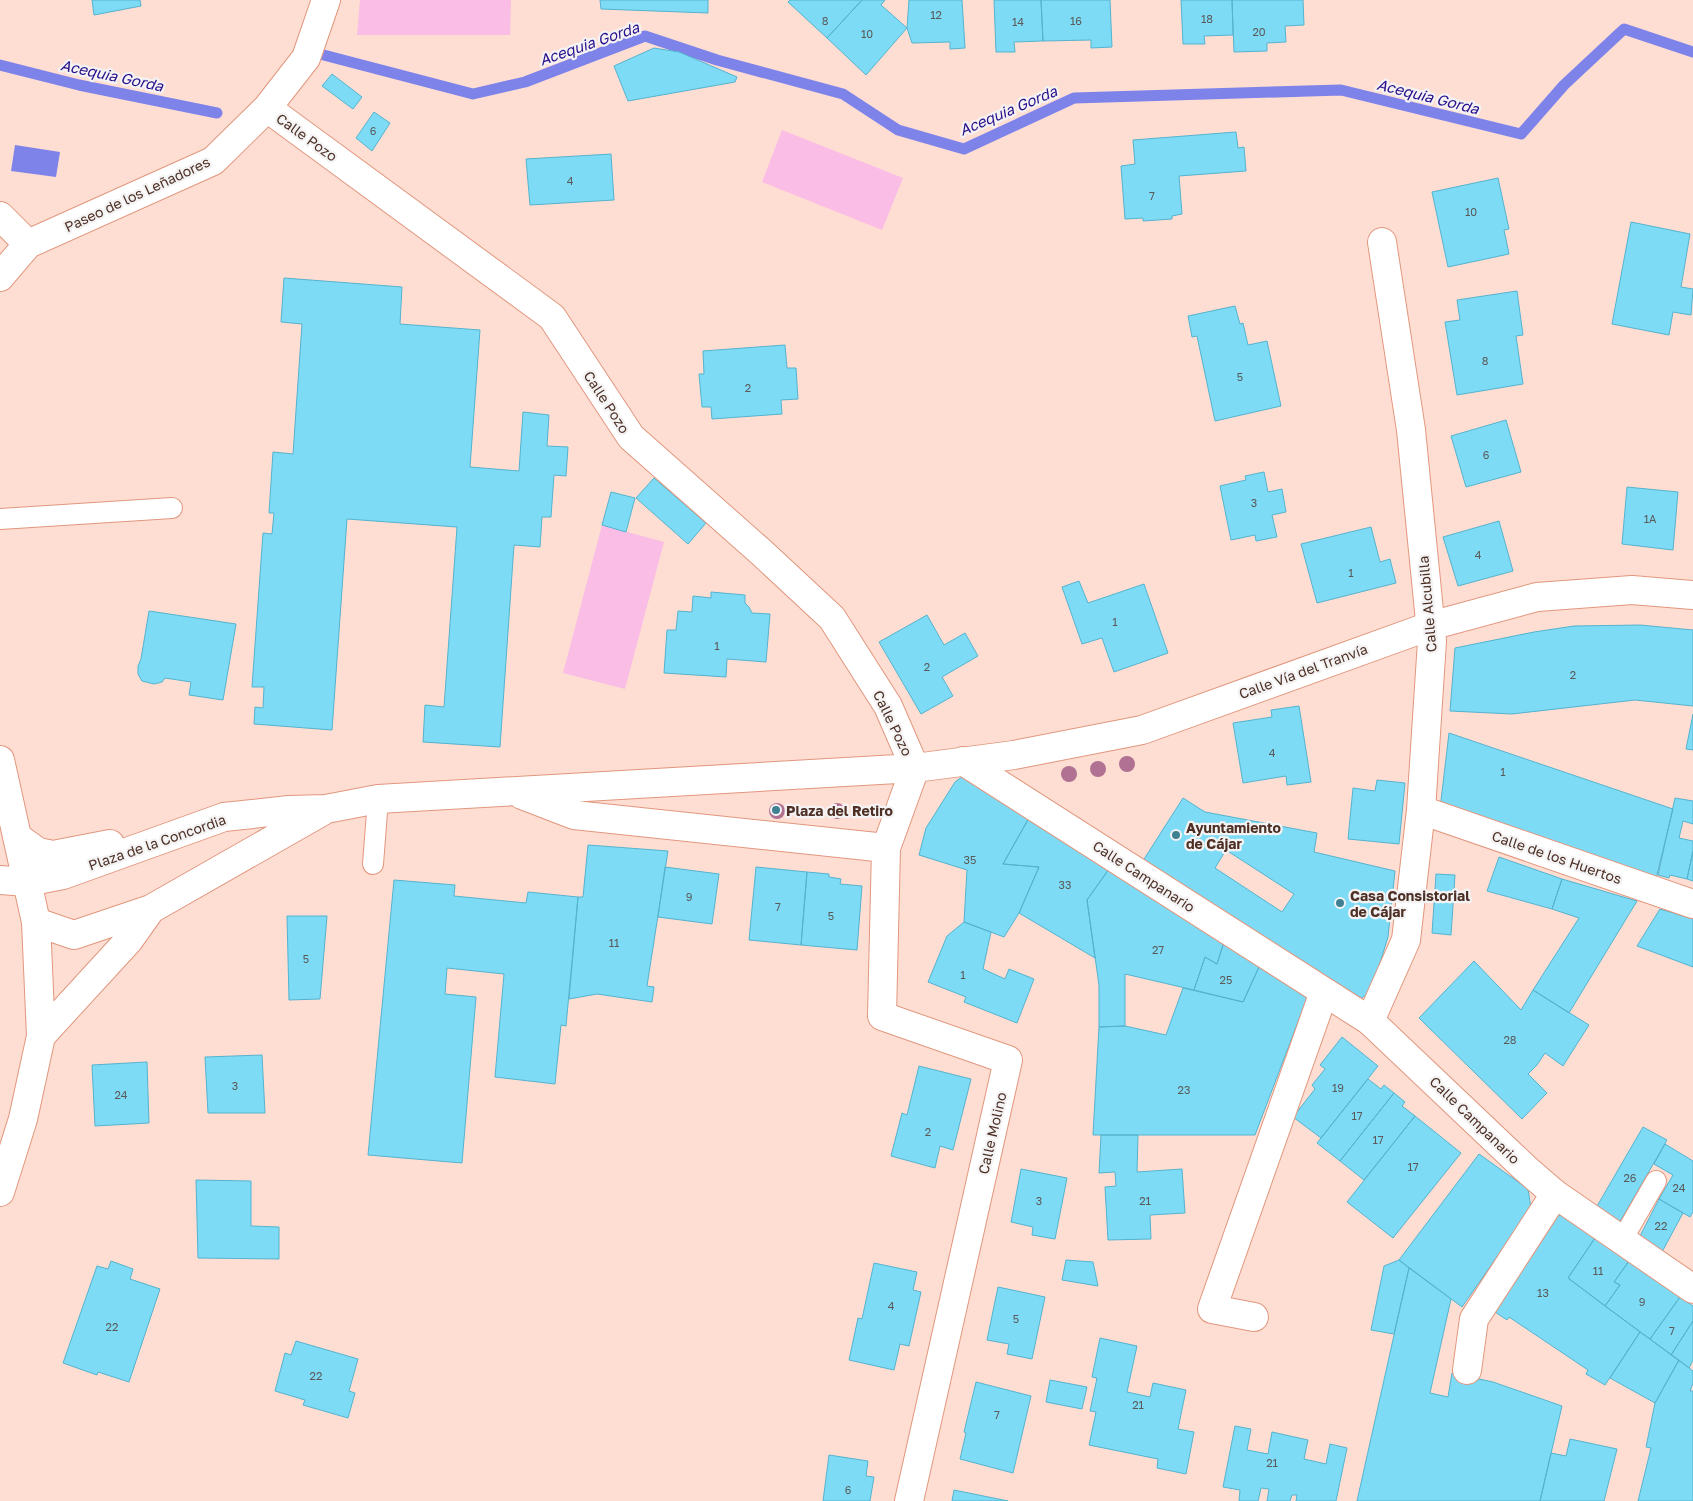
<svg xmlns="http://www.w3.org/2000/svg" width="1693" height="1501" font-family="'Golos Text',sans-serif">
  <rect width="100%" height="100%" fill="#feded3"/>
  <path fill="#fabde5" d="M360,0h151l-1,35h-153z
    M782,130l121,48 -21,52 -120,-48z
    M602,525l62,17 -39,147 -62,-16z"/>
  <path fill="#7e83ea" d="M15,145l45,7 -4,25 -45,-6z"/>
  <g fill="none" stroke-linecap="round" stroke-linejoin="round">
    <path stroke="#7e83ea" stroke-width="11" d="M316,53l157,41 52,-12 120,-46 72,24 126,34 55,36 66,19 110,-51 267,-8 180,44 43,-49 60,-56 69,23
      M0,65l79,20 138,28"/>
  </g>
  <path fill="#7edbf6" stroke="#55b3ce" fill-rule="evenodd" d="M92,0h48l1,6 -47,9z
    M600,0h108v13l-107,-4z
    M790,0h72l-35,38 -39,-36z
    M862,0h23l-4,5 26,23 -41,47 -39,-37z
    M909,0h53l3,48 -15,1v-7l-38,1 -5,-15z
    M994,0h47l2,41 -29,1 1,10h-19z
    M1041,0h69l2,47 -21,1v-8l-48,1z
    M1181,0h51l1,35 -29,1 1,8h-22z
    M1232,0h71l1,25 -19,1 1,16 -19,1v8l-33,1z
    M654,48l25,4 58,25 -2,5 -107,19 -14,-35z
    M332,74l30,23 -9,12 -31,-23z
    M374,112l16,11 -18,28 -16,-13z
    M1236,132l2,16 6,-1 2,24 -67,5 3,38 -10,2v3l-29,2v-3l-18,1 -4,-53 14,-2 -2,-24z
    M611,154l3,46 -84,5 -4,-46z
    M1498,178l11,51 -5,1 5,24 -61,13 -16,-75z
    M1631,222l59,12 -9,53 12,2 -2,26 -18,-3 -4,23 -57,-11z
    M284,278l118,9 -2,37 80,6 -10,137 49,4 4,-59 26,3 -2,31 21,1 -2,29 -12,-1 -3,42h-9l-2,30 -26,-2 -14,202 -77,-5 2,-37 19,2 13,-180 -110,-8 -15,211 -78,-6 1,-17 8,1 1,-21h-12l11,-154 9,1 2,-21h-5l4,-61 20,2 9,-130 -21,-2z
    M1517,291l6,44 -7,1 7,48 -66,11 -12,-73 15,-2 -3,-20z
    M1235,306l5,18 3,-1 5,22 19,-4 14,65 -66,15 -18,-85 -5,1 -4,-21z
    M785,345l2,23h9l2,31 -17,1 1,14 -70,5 -1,-12h-9l-3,-33h5l-1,-23z
    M1506,420l15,52 -55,15 -15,-51z
    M1264,472l4,20 14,-3 4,23 -14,3 5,22 -21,4 -1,-6 -24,5 -11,-54 26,-6 -1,-4z
    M654,478l52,45 -18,21 -52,-46z
    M1627,487l51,5 -5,58 -51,-6z
    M611,492l24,6 -9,34 -24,-7z
    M1499,521l14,50 -55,15 -15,-49z
    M1371,527l9,35 10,-3 6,24 -79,20 -16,-59z
    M1079,581l9,22 56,-19 24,69 -54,19 -12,-34 -20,6 -20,-57z
    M711,592l34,3v8l4,4 3,6 18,1 -4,48 -39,-3 -1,18 -62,-4 3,-43h9l2,-19 14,1 1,-16 18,2z
    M149,611l87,13 -13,76 -34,-5 2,-13 -26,-4 -3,4 -8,2 -12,-3 -4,-7v-8l3,-7z
    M927,615l17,30 21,-12 13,23 -36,21 11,19 -32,18 -42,-72z
    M1640,625l53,5v76l-58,-6 -123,14 -62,-3 5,-63 79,-16 40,-6z
    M1299,706l12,76 -24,3 -1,-9 -43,7 -10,-60 39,-6 -1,-7z
    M1693,714v36l-7,-1z
    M1449,733l224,76 -18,74 -215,-74z
    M963,776l66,42 -26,46 36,3 -20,46 -15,24 -40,-15 3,-52 -48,-15 7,-27 29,-46z
    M1377,780l28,3 -6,61 -51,-5 5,-51 22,3z
    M1183,798l22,14 112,21 -3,19 81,19 -7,66 -17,55 -18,11 -214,-136zM1226,850l68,44 -12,18 -67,-44z
    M1675,798l18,3v23l-10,-3 -4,17 14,3v10l-6,28 -17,-4 -1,3 -11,-3z
    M1029,818l80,51 -22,31 8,58 -76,-45 20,-46 -36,-3z
    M588,845l80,6 -21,135 7,1 -2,15 -55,-8 -28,5 9,-102h5z
    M1693,851v30l-6,-2z
    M1499,857l63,22 -10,30 -65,-18z
    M665,867l54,7 -7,50 -54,-7z
    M756,867l51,5 -6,73 -52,-5z
    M1109,869l115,73 -7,22 -12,-7 -11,33 -69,-16v52l-26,1v-42l-12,-85z
    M807,872l22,2v3l12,2 -1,5 22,2 -5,64 -56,-5z
    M1436,874l19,1 -4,60 -19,-2z
    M1562,879l75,22 -68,112 -36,-23 46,-72 -27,-9z
    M394,880l61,5 -1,11 72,7 2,-11 50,5 -12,129 -5,-1 -6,59 -60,-7 9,-103 -57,-6 -2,26 31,3 -14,166 -94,-8z
    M1660,909l33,10v48l-56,-21z
    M287,916h40l-7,83 -31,1z
    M964,922l27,10 -8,37 22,10 4,-10 25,10 -17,44 -53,-21 2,-5 -38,-15 19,-46z
    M1224,942l35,25 -16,35 -49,-12 11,-33 12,7z
    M1474,961l47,49 12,-20 56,35 -26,41 -18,-13 -8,12 -9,9 19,19 -25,26 -103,-101z
    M1259,967l48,31 -52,137h-162l6,-108 26,-1 41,9 17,-47 60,14z
    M1342,1037l36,29 -57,72 -28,-21 22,-28 -3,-4 13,-16 -5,-4z
    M262,1055l3,58h-57l-3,-56z
    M147,1062l2,61 -54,3 -3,-61z
    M919,1066l52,13 -18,71 -13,-4 -5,22 -44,-12 11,-43 5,2z
    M1368,1079l13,10 3,-4 10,8 -54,68 -23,-18z
    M1394,1093l11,9 -3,4 13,10 -51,64 -24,-19z
    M1415,1116l46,37 -68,85 -46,-36z
    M1643,1127l24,13 -50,87 -24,-14z
    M1101,1135h37l-1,37 45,-3 3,44 -35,2 1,24 -43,1 -3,-53 11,-1 -1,-14 -16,1z
    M1665,1144l28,17v51l-3,5 -31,-18 14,-24 -19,-11z
    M1479,1154l49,35 3,19 -69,99 -63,-47z
    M1021,1169l46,9 -12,61 -23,-4 1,-8 -22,-5z
    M196,1180l55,1v45l28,1v32l-81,-1z
    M1659,1199l24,14 -21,39 -22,-16z
    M1551,1215h12l32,23 -27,40 72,54 -35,53 -19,-11 2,-4 -79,-53 -2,3 -18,-12z
    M1595,1238l34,23 -15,21 6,3 -15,21 -37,-28z
    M1066,1260l27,2 5,24 -36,-6z
    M1399,1260l10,8 -15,66 -23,-4 13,-64z
    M111,1261l22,8 -3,10 30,10 -31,93 -31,-10 -1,3 -34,-12 34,-97 11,3z
    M1629,1261l51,36 -30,42 -45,-33 15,-21 -6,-3z
    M874,1263l43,9 -4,18 8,2 -12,54 -9,-2 -6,26 -45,-10 9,-42 4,1z
    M1409,1268l42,31 -21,94 18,4 4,-24 41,9 69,24 -22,95h-183z
    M998,1287l47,10 -13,62 -25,-5 2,-10 -22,-4z
    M1680,1297l13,9v15l-22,34 -21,-16z
    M1693,1321v39l-4,8 -18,-13z
    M1640,1332l39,28 -24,43 -45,-25z
    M1100,1338l37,8 -10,46 23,5 3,-14 33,7 -8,39 16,3 -8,42 -29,-6 1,-9 -69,-14 7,-33 -6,-1 7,-33 -5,-1z
    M296,1341l62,18 -9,32 6,2 -7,25 -45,-13 2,-5 -30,-9 10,-38 6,2z
    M1679,1360l14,11v12l-3,8h3v110h-55l13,-53 -5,-1 9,-44z
    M1050,1380l37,7 -5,22 -36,-7z
    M976,1382l55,14 -18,77 -53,-14 6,-26 -2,-1z
    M1235,1426l16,3 -4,21 21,4 4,-22 36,8 -4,19 22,5 4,-20 17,4 -11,53h-40l1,-6h-5l-2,6h-23l2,-12 -8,-1 -3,13h-19l1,-11 -17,-3z
    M1570,1439l47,10 -13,52h-64l11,-48 15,3z
    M829,1455l39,6 -2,15 8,1 -4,24h-47z
    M954,1490l54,11h-56z"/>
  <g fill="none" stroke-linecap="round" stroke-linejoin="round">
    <g stroke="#e1977e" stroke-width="22">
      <path id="service" d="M0,519l172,-11
        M373,864l5,-65
        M1622,1240l34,-59"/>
    </g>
    <g stroke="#e1977e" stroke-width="30">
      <path id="minor" d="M0,216l28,28
        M1421,810l272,94
        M0,880l27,2
        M1370,1021l36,-81 15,-130 11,-169 -21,-211 -29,-188
        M1254,1317l-42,-8 112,-317
        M1467,1370l7,-51 81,-125"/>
    </g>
    <g stroke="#e1977e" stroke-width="30">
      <path id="tertiary" d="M267,108l285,209 79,120 130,115 71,66 56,88 27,62
        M0,277l28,-33 185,-83 54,-53 39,-50 20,-58
        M0,760l36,162 5,114 -18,83 -23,73
        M963,761l407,260 155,147 30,26 138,95
        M522,795l52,20 312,33
        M17,837l21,15 15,3 57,-11
        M27,882l36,-7 161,-58 65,-7 37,-1 52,-10 537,-31 99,-13 128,-25 288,-104 107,-29 95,-7 61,5
        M36,922l38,13 77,-26 172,-98
        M41,1036l88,-96 22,-31
        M909,1501l99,-441 -126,-44 4,-168 29,-80"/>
    </g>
    <use href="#service" stroke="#fff" stroke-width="20"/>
    <use href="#minor" stroke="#fff" stroke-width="28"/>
    <use href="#tertiary" stroke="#fff" stroke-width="28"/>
  </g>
  <g fill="#b07192">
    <circle cx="1127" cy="764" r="8"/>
    <circle cx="1098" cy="769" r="8"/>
    <circle cx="1069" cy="774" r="8"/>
    <circle cx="777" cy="811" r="8"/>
    <circle cx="837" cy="811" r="8"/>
  </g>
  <g fill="#408093" stroke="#f3f3f3" stroke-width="2">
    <circle cx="776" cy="810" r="5"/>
    <circle cx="1176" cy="835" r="5"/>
    <circle cx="1340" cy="903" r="5"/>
  </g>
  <g text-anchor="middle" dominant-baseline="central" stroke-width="4.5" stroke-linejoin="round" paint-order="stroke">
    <g font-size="11" fill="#5a5a59">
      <text x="936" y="14">12</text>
      <text x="1207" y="18">18</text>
      <text x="825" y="20">8</text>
      <text x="1076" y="20">16</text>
      <text x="1018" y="21">14</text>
      <text x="1259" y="31">20</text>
      <text x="867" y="33">10</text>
      <text x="373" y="130">6</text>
      <text x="570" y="180">4</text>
      <text x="1152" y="195">7</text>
      <text x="1471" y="211">10</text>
      <text x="1485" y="360">8</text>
      <text x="1240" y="376">5</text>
      <text x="748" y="387">2</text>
      <text x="1486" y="454">6</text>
      <text x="1254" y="502">3</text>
      <text x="1650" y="518">1A</text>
      <text x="1478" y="554">4</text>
      <text x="1351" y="572">1</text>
      <text x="1115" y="621">1</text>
      <text x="717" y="645">1</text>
      <text x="927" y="666">2</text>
      <text x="1573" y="674">2</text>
      <text x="1272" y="752">4</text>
      <text x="1503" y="771">1</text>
      <text x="970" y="859">35</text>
      <text x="1065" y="884">33</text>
      <text x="689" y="896">9</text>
      <text x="778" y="906">7</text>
      <text x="831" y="915">5</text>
      <text x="614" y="942">11</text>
      <text x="1158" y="949">27</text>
      <text x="306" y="958">5</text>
      <text x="963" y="974">1</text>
      <text x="1226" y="979">25</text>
      <text x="1510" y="1039">28</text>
      <text x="235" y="1085">3</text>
      <text x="1338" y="1087">19</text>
      <text x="1184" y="1089">23</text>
      <text x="121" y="1094">24</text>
      <text x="1357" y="1115">17</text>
      <text x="928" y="1131">2</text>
      <text x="1378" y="1139">17</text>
      <text x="1413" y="1166">17</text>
      <text x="1630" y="1177">26</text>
      <text x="1679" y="1187">24</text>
      <text x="1039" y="1200">3</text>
      <text x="1145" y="1200">21</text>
      <text x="1661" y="1225">22</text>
      <text x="1598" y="1270">11</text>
      <text x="1543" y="1292">13</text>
      <text x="1642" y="1301">9</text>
      <text x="891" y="1305">4</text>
      <text x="1016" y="1318">5</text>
      <text x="112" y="1326">22</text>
      <text x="1672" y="1330">7</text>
      <text x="316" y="1375">22</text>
      <text x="1138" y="1404">21</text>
      <text x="997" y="1414">7</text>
      <text x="1272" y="1462">21</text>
      <text x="848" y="1489">6</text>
    </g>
    <g font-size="14" fill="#4e2f25" stroke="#f3f3f3">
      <text transform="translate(307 137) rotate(36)">Calle Pozo</text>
      <text transform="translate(137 194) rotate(-25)">Paseo de los Leñadores</text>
      <text transform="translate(607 402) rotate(57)">Calle Pozo</text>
      <text transform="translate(1427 604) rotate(-95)">Calle Alcubilla</text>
      <text transform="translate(1303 671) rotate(-20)">Calle Vía del Tranvía</text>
      <text transform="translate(893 723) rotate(64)">Calle Pozo</text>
      <text transform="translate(157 842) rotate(-19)">Plaza de la Concordia</text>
      <text transform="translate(1557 857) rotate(19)">Calle de los Huertos</text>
      <text transform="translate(1144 876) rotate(33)">Calle Campanario</text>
      <text transform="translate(1475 1120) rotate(44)">Calle Campanario</text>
      <text transform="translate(992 1133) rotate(-77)">Calle Molino</text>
    </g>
    <g font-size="14" font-weight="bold" fill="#4e2f25" stroke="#f3f3f3" text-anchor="start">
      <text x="786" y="810">Plaza del Retiro</text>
      <text x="1186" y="827">Ayuntamiento<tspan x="1186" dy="16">de Cájar</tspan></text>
      <text x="1350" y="895">Casa Consistorial<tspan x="1350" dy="16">de Cájar</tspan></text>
    </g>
    <g font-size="15" font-style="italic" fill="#2b0f8c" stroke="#f3f3f3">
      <text transform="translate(589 43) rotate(-19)">Acequia Gorda</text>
      <text transform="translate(112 75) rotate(12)">Acequia Gorda</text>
      <text transform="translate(1428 96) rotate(14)">Acequia Gorda</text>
      <text transform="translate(1008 110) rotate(-23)">Acequia Gorda</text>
    </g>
  </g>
</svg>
